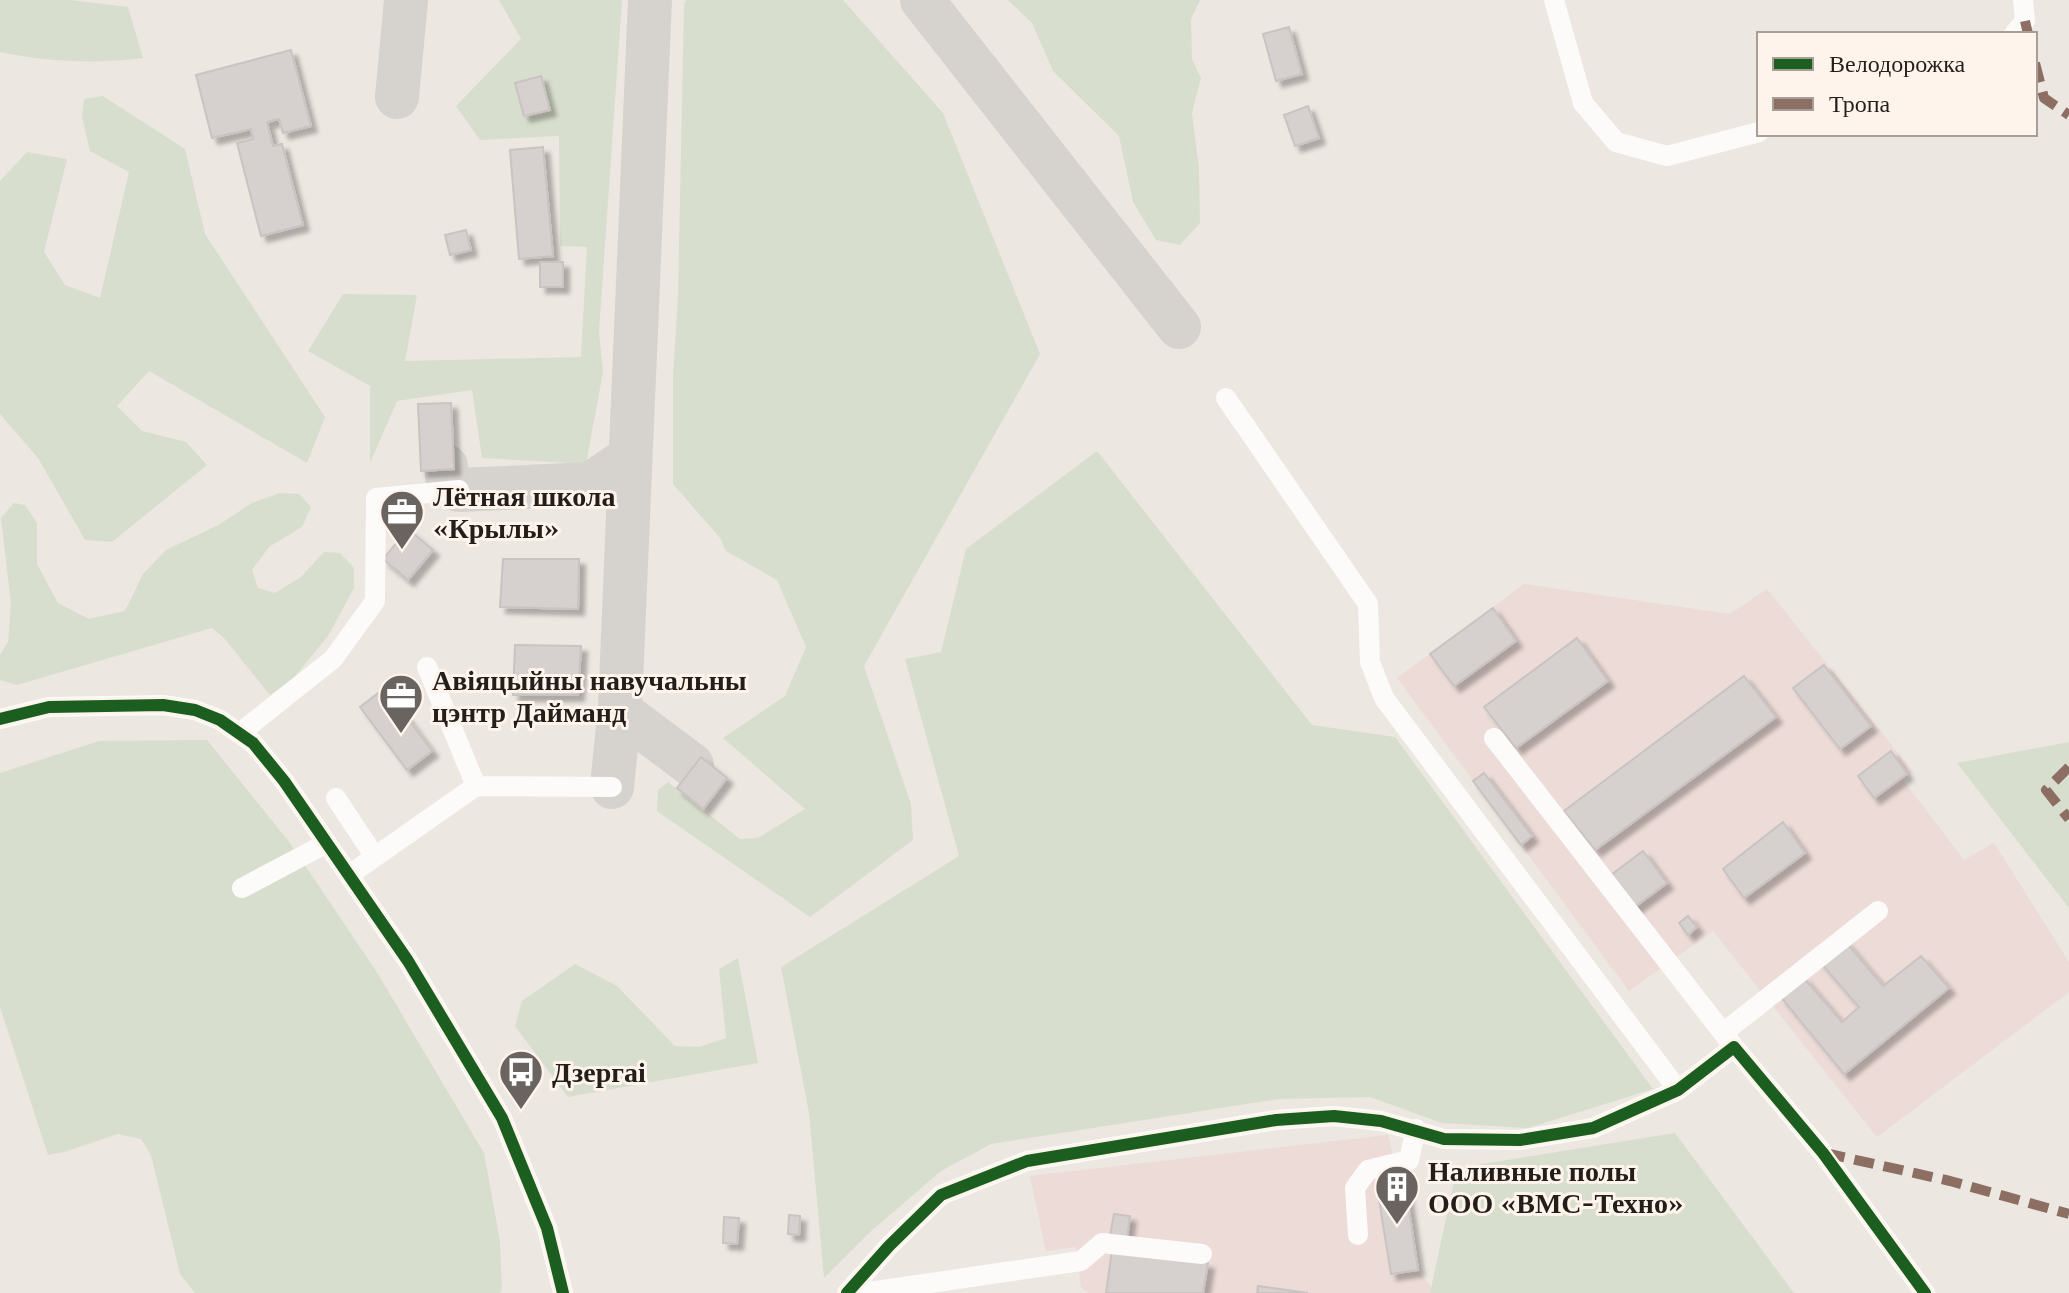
<svg xmlns="http://www.w3.org/2000/svg" width="2069" height="1293" font-family="'Libre Baskerville',serif">
  <defs>
    <filter id="shadow"><feDropShadow dx="6" dy="6" stdDeviation="2" flood-color="#0004"/></filter>
  </defs>
  <rect width="100%" height="100%" fill="#ede7e1"/>
  <path fill="#ecdbd7" d="M1524,584l206,30 37,-25 146,183 -10,8 61,80 30,-17 75,119v30l-192,145 -164,-206 -84,60 -232,-313z
    M1388,1135l10,42h6l14,93 13,17 -1,6h-341l-8,-6 -5,-40 -30,4 -16,-75z"/>
  <path fill="#d8decd" d="M0,0h70l58,7 15,51c-46,6 -97,4 -143,-6z
    M499,0h123l-23,332 4,40 -17,92 -104,-6 -10,-68 -75,11 -27,62v-77l-62,-35 35,-57 74,1 -12,66 176,-4 6,-110 -27,-1 -1,-110 -79,4 -24,-34 65,-67z
    M686,0h157l100,113 97,241 -176,312 47,138 2,36 -103,77 -153,-106 1,-21 10,-8 72,57 18,-1 47,-29 -82,-71 62,-42 21,-49 -29,-67 -51,-29 -6,-13 -47,-54v-110l5,-77 6,-293z
    M1008,0h192l-9,19 1,40 9,19 -9,35 7,55 1,55 -20,22 -24,-5 -23,-38 -14,-66 -66,-65 -21,-48z
    M103,96l82,53 20,85 120,183 -18,46 -158,-92 -32,35 25,25 44,11 21,23 -95,77 -27,-2 -47,-82 -38,-44v-233l27,-29 40,7 -23,93 21,33 35,13 29,-126 -39,-21 -8,-34 2,-18z
    M1097,451l215,274 83,12 258,352 -125,39 -86,-5 -72,-26 -91,2 -288,45 -50,27 -72,62 -45,45 -15,-165 -28,-146 178,-111 -54,-197 36,-7 25,-103z
    M280,493l19,1 12,13 -9,20 -33,20 -17,23 6,18 17,5 26,-16 23,-25 16,1 14,15v20l-26,48 -36,44 -22,15 -46,-57 -12,-10 -195,57 -17,-5v-25l8,-13 3,-38 -10,-86 13,-15 11,2 12,18v41l21,39 31,16 36,-8 18,-37 23,-24 54,-26 32,-21z
    M207,740l83,103 88,131 106,179 16,88 2,47 -2,5h-305l-15,-19 -29,-119 -10,-16 -23,-5 -54,18 -16,3 -48,-148v-234l99,-32z
    M2069,742v166l-112,-145z
    M738,958l20,105 -190,34 -53,-71 7,-25 53,-37 42,22 58,60 24,1 27,-9 -7,-69z
    M1675,1133l119,160h-364l27,-125z"/>
  <g fill="none" stroke-linecap="round" stroke-linejoin="round">
    <path stroke="#d6d2ce" stroke-width="44" d="M922,0l257,327
      M397,97l9,-97
      M446,466l2,20 11,4 131,-6 39,-26
      M620,706l5,9 67,50
      M612,787l8,-81 30,-706"/>
  </g>
  <path fill="#d6d0ce" stroke="#c9c3c1" stroke-width="2" filter="url(#shadow)" d="M1289,27l13,47 -26,7 -13,-47z
    M291,50l20,76 -28,7 -4,-14 -12,3 6,24 9,-2 21,81 -42,11 -24,-93 16,-4 -2,-10 -39,9 -16,-63z
    M541,76l9,34 -26,6 -9,-33z
    M1308,106l11,32 -24,8 -11,-31z
    M543,147l10,109 -34,3 -9,-109z
    M466,230l5,20 -21,5 -5,-20z
    M540,262h23v25h-23z
    M451,403l3,66 -33,2 -3,-67z
    M408,529l25,21 -25,30 -25,-21z
    M503,559h76l-1,50 -78,-2z
    M1493,608l23,33 -62,45 -24,-32z
    M1577,638l31,43 -92,67 -32,-41z
    M515,645l66,1 -3,49h-65z
    M1824,665l47,61 -31,23 -47,-61z
    M1744,676l32,41 -181,133 -31,-39z
    M385,688l47,63 -25,19 -47,-63z
    M1891,751l16,23 -33,24 -16,-22z
    M701,757l26,21 -24,31 -26,-21z
    M1484,773l48,63 -11,9 -48,-64z
    M1783,822l22,31 -61,45 -21,-29z
    M1643,851l24,32 -35,26 -25,-31z
    M1688,916l9,11 -9,8 -9,-12z
    M1845,941l38,45 38,-30 28,32 -105,86 -64,-78 23,-19 39,45 17,-15 -40,-46z
    M1404,1177l14,93 -27,4 -15,-93z
    M1114,1214l16,2 -3,22 -17,-2z
    M789,1215l11,1 -1,19 -11,-1z
    M724,1217l15,1 -2,26 -14,-1z
    M1112,1250l96,13 -5,30h-97z
    M1258,1286l50,7h-51z"/>
  <g fill="none" stroke-linecap="round" stroke-linejoin="round">
    <path stroke="#fcfbfa" stroke-width="20" d="M1554,0l29,103 33,39 51,14 92,-24
      M2014,34l11,-13 -2,-21
      M1226,398l142,206 2,58 14,36 294,392
      M427,667l49,119
      M0,719l49,-12 114,-2 32,5 25,10 33,23 31,38 124,180 94,157 45,110 16,65
      M241,732l92,-73 42,-58 1,-103 83,-8
      M1494,738l240,309 89,106 102,140
      M336,798l39,59
      M349,875l127,-89 136,1
      M242,888l85,-45
      M1723,1033l155,-122
      M1358,1235l-3,-47 13,-18 41,-10 7,-31
      M847,1293l42,-47 52,-51 86,-34 249,-41 58,-4 47,5 63,18 76,1 73,-12 85,-38 56,-43
      M862,1293l219,-32 21,-18 100,11"/>
    <path stroke="#8d6e63" stroke-width="10" stroke-dasharray="20 10" stroke-linecap="butt" d="M2025,21l3,13
      M2035,63l9,35 25,17
      M2069,767l-23,23 23,29
      M1825,1153l125,28 119,33"/>
    <g stroke="#fef4eb" stroke-width="17">
      <path id="cycleway" d="M0,719l49,-12 114,-2 32,5 25,10 33,23 31,38 124,180 94,157 45,110 16,65
        M847,1293l42,-47 52,-51 86,-34 249,-41 58,-4 47,5 63,18 76,1 73,-12 85,-38 56,-43 89,106 102,140"/>
    </g>
    <use href="#cycleway" stroke="#1b5e20" stroke-width="12"/>
  </g>
  <defs>
    <g id="office-pin" transform="scale(2.3)"><path d="M0 17L-7.5 6A9.5 9.5 0 1 1 7.5 6Z" fill="#6a6460" stroke="#fef4eb"/><path d="M-6-3h4V-5.5h4V-3h4V5H-6ZM-1-4.5V-3h2v-1.5ZM-6 0V1H6V0Z" fill="#fff"/></g>
    <g id="bus-pin" transform="scale(2.3)"><path d="M0 17L-7.5 6A9.5 9.5 0 1 1 7.5 6Z" fill="#6a6460" stroke="#fef4eb"/><path d="M-5-6H5V4H4V6H2V4H-2V6H-4V4H-5ZM-3.5-4V0h7V-4ZM-3.5 1.2v1.5H-2V1.2ZM2 1.2v1.5H3.5V1.2Z" fill="#fff"/></g>
    <g id="building-pin" transform="scale(2.3)"><path d="M0 17L-7.5 6A9.5 9.5 0 1 1 7.5 6Z" fill="#6a6460" stroke="#fef4eb"/><path d="M-4-6H4V6H1V3H-1V6H-4ZM-2.5-4.3h1.7v1.8h-1.7ZM.8-4.3h1.7v1.8H.8ZM-2.5-1h1.7V.8h-1.7ZM.8-1h1.7V.8H.8Z" fill="#fff"/></g>
  </defs>
  <g fill-rule="evenodd">
    <use href="#office-pin" x="402" y="512"/>
    <use href="#office-pin" x="401" y="696"/>
    <use href="#bus-pin" x="521" y="1072"/>
    <use href="#building-pin" x="1397" y="1187"/>
  </g>
  <g text-anchor="middle" dominant-baseline="central" stroke-width="6" stroke-linejoin="round" paint-order="stroke">
    <g font-size="28" font-weight="bold" fill="#231e1a" stroke="#fef4eb" text-anchor="start">
      <text x="433" y="496">Лётная школа<tspan x="433" dy="32">«Крылы»</tspan></text>
      <text x="432" y="680">Авіяцыйны навучальны<tspan x="432" dy="32">цэнтр Дайманд</tspan></text>
      <text x="552" y="1072">Дзергаі</text>
      <text x="1428" y="1171">Наливные полы<tspan x="1428" dy="32">ООО «ВМС-Техно»</tspan></text>
    </g>
  </g>
  <rect x="1757" y="32" width="280" height="104" fill="#fef4eb" stroke="#a69e97" stroke-width="2"/>
  <rect x="1773" y="58" width="40" height="12" fill="#1b5e20" stroke="#a69e97" stroke-width="2"/>
  <text x="1829" y="72" font-size="24" fill="#231e1a">Велодорожка</text>
  <rect x="1773" y="98" width="40" height="12" fill="#8d6e63" stroke="#a69e97" stroke-width="2"/>
  <text x="1829" y="112" font-size="24" fill="#231e1a">Тропа</text>
</svg>
